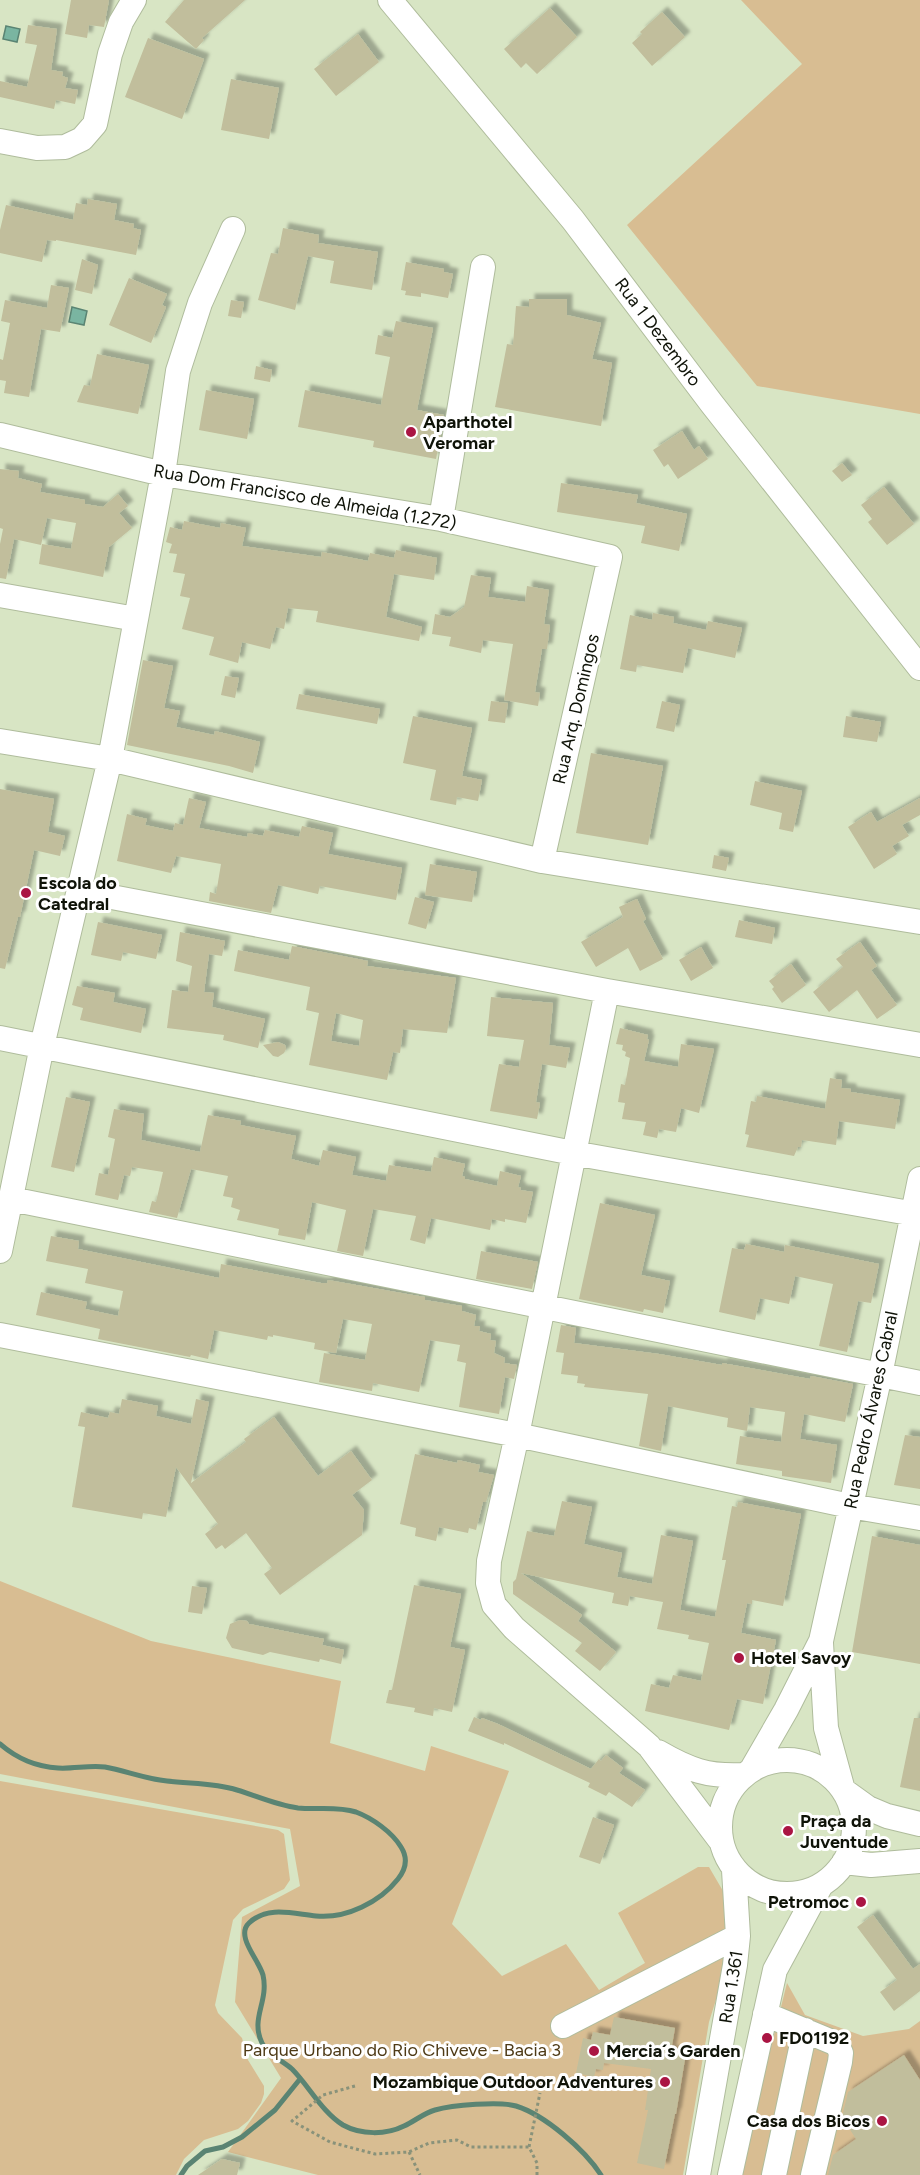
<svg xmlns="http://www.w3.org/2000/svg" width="920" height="2175" font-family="Figtree,sans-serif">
  <defs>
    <filter id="shadow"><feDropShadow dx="5.5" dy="-5.5" stdDeviation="1.5" flood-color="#0004"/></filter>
  </defs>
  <rect width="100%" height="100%" fill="#d8e5c4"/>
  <path fill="#d8bd92" d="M741,0h179v414l-163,-28 -130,-161 175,-161z
    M0,1581l151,60 190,40 -11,62 95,28 6,-25 78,25 -57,153 50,52 64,-32 33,46 46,-27 -27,-50 80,-46h11l14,24 4,60 -7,36 -11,35 -26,153h-365l-90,-23 53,-74 -46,-76 7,-85 58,-31 -10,-57 -290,-55z
    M0,1781l278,49 6,4 6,46 -6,9 -41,20 -10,11 -18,85 3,8 24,25 6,22 16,26v8l-3,9 -13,18 -10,8 -34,11 -20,19 -8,16h-176z
    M787,1983l18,32 58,21 46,-7 11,-8v154h-181z"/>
  <path fill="#7ab5a1" stroke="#5a8473" stroke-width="1.5" d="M6,26l14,3 -3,13 -14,-3z
    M72,307l15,4 -3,14 -15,-3z"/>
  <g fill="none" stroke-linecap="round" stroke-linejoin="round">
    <path stroke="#5a8473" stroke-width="5" d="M0,1744c16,14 37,23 58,24 16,1 31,-3 47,-1 21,4 41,12 62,14 24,3 47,2 70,9 20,6 39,15 61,18 19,2 39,-2 58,4 16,6 36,20 45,35 7,11 5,22 -3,32 -18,23 -52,40 -82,37 -22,-2 -48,-11 -67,7 -14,13 10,37 14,52 6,27 -13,43 -1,68 5,11 21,18 30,26 17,17 30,43 51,56 18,10 43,10 61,1 11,-5 20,-13 31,-16 17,-5 65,-9 81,-4 29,9 69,44 85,69
      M181,2175l6,-9 18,-15 18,-4 19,-10 33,-27 25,-31"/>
  </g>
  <path fill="#c1be9c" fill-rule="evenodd" filter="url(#shadow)" d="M71,0h38l-5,27 -15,-2 -2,13 -22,-4z
    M184,0h61l-43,38 2,2 -8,9 -31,-27z
    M550,8l27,29 -40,37 -11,-11 -5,5 -17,-19z
    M662,12l23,25 -33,29 -20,-23 10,-9 -2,-2z
    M28,25l29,4 -6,41 12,2 -1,4 6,2 -3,10 13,2 -3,14 -19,-4 -2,9 -54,-12v-16l27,6 10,-42 -12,-2z
    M358,34l21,28 -43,34 -22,-27z
    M148,38l56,21 -22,60 -57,-22z
    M231,79l48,9 -10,51 -48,-9z
    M88,199l29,5 -3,16 20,4 -1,4 8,2 -5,25 -80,-15v1l-9,-1 -5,22 -42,-9v-23l6,-25 67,15 3,-17 11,2z
    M283,228l36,7 -1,8 60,9 -6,38 -42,-7 4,-22 -26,-5 -13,54 -37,-10 13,-47 7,1z
    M82,259l16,6 -6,29 -17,-4z
    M406,262l38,7v3l9,2 -5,24 -27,-5v4l-16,-2 1,-4 -5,-1z
    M129,278l38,16 -5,11 4,2 -15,36 -42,-18z
    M51,285l18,3 -9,44 -19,-3 -12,68 -25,-4 2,-12 -6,-1v-21l3,1 7,-37 -9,-2 4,-21 42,8z
    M529,299h38v16l34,8 -9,36 20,4 -11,63 -106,-19 12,-63 6,1 3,-39 13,1z
    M231,300l13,2 -3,16 -13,-2z
    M396,321l37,7 -16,82 27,5 -8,44 -63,-12 1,-6 -76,-14 7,-37 76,15 9,-48 -15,-3 3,-19 14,3z
    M97,354l52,11 -11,49 -61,-12 7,-17 6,1z
    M256,366l16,4 -2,12 -16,-3z
    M206,390l48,9 -7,40 -48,-9z
    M682,431l12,19 5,-4 9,13 -30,20 -10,-15 -4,3 -11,-17z
    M842,463l10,12 -10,7 -10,-11z
    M0,469l19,2 -1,7 24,6 -2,8 45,8v4l18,3 15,-13 10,12 -9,7 13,15 -23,19 -6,30 -64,-13 3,-20 29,5 5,-26 -29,-5 -6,27 -27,-6 -8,40 -6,-1v-34l3,-15 -3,-1z
    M561,483l77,12 -2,8 51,11 -8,37 -38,-8 4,-17 -88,-14z
    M884,487l30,37 -27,21 -19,-23 4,-3 -11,-14z
    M184,521l36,7 1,-5 25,5 -4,18 79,11 1,-5 46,9 2,-8 24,5 2,-8 41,8 -3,22 -40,-6 -8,43 36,10 -3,14 -103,-19 2,-11 -30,-3 -4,21 -8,-2 -6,22 -28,-7 -4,21 -29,-8 5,-18 -32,-8 8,-31 -10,-2 5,-22 -12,-2 4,-18 -8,-1 3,-9 -6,-2 4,-15 12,3z
    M471,575l20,3 -3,19 37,5 2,-16 22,4 -5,34 6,1 -3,24h-5l-7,43 5,1 -2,13 -34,-6 9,-56 -30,-4 -2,13 -32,-7 2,-9 -19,-3 3,-20 15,3 14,-10z
    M653,613l21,4 -1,6 33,7 2,-9 34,7 -7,30 -47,-10 -5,25 -46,-8 -1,7 -16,-3 10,-54 22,5z
    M143,660l30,6 -9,42 16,3 -4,16 38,8 1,-4 45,11 -7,31 -24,-7 -102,-21z
    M225,676l14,2 -4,20 -14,-3z
    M299,694l81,15 -3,15 -81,-15z
    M491,701l17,2 -3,20 -17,-2z
    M662,701l18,4 -6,27 -18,-4z
    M413,716l59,12 -10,48 20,4 -4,21 -21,-4 -1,8 -26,-5 6,-30 -33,-7z
    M846,716l35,6 -4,20 -34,-5z
    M591,753l72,13 -15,79 -72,-12z
    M755,781l47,10 -9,41 -14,-3 3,-16 -32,-8z
    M0,789l54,10 -6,33 17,4 -5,20 -26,-6 -14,67h-2l-13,52 -5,-1z
    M189,798l17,4 -7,26 48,9 1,-4 15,3 2,-6 34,7 3,-11 31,7 -5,21 74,14 -6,32 -76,-14 -2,8 -40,-9 -7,28 -62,-12 1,-9 6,2 5,-30 -45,-8 -5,17 -54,-12 10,-47 20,5 -2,6 28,6 2,-8 8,2z
    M920,798v17l-18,10 7,11 -17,10 5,8 -23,15 -26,-42 23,-15 6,10z
    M714,855l15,3 -3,13 -14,-3z
    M430,864l47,8 -5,30 -47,-7z
    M415,897l19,5 -8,27 -18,-5z
    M637,899l9,20 -3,2 20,38 -23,12 -12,-23 -32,19 -15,-25 42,-25 -4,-10z
    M739,920l36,8 -3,16 -37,-7z
    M98,922l64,13 -6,24 -33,-7 -2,9 -30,-6z
    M180,932l45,9 -3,15 -13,-2 -5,38 10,1 -2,14 53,12 -7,29 -35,-8 1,-5 -57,-7 5,-38 16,2 4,-26 -16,-5z
    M860,942l17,24 -6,4 26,35 -20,14 -20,-29 -28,22 -16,-20 30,-25 -7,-8z
    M292,946l76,15 -1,5 89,12 -9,55 -44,-4 -3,24 -7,-1 -6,28 -78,-15 10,-52 -13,-3 4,-23 -76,-16 4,-21 51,10zM336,1013l27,7 -4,26 -28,-5z
    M701,947l12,21 -22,13 -12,-21z
    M791,964l15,21 -24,18 -10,-14 2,-2 -5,-6z
    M77,986l38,7 -2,9 33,7 -5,24 -61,-13 3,-12 -11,-3z
    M491,997l62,6 -4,42 21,3 -4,20 -24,-4 -6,38 4,1 -3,16 -47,-8 9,-47 20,3 5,-27 -37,-4z
    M620,1028l28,7 -1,4 2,1 -5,21 34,6 3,-23 33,5 -15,64 -18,-5 -5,24 -17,-3 -2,9 -14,-3 3,-13 -24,-3 3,-16 -7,-1 3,-18 4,1 5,-27 -5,-2 1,-4 -4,-2 1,-5 -7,-1z
    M278,1042l7,3 1,4 -2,4 -6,4 -5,-1 -10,-11z
    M830,1078l12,2 -1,8 10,1v3l49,8 -5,29 -56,-8 -3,24 -34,-5 -1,7h-3l-4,9 -48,-9 3,-12 -4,-1 6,-33 5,1 1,-6 68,13z
    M66,1097l24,5 -16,70 -23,-5z
    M114,1109l30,5 -3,26 59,12 8,-37 33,6 -1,4 56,11 -5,23 28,7 4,-16 33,7 -4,18 34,6 3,-16 42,7 3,-15 31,7 -3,12 3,1v2l32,7 3,-15 21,5 -3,11 3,1 -1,2 13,2 -7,31 -21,-4v3l-13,-3 -2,11 -59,-12 -6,26 -15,-4 6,-24 -43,-7 -10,47 -26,-5 9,-41 -34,-8 -7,38 -27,-5 1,-6 -42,-9 3,-10 -9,-3 2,-9 -10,-2 5,-20 -37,-7 -14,49 -28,-6 3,-11 4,1 7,-30 -31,-5 -2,9 -6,-1 -6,25 -23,-5 4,-22 9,2 7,-36 -7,-2z
    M600,1203l55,12 -14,60 29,6 -7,32 -19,-4 -1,3 -64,-13z
    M51,1236l28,5 -1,8 141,29 2,-14 100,19h6l1,-3 79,14 18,3v3l37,6v5l14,4 -2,11h6l-1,5 12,3 -1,6 6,1 -2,12 11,5 -1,5 13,2 -3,14 -9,-2 -6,37 -40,-7 7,-44 -9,-2 3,-16 -30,-5 -11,52 -46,-9 -1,8 -53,-9 5,-29 41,7 7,-36 -29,-5 -7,34 -22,-4 1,-6 -42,-8v2l-5,-1 -1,4 -53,-10 -6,29 -17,-4 -1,2 -92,-18 2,-10 -64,-14 5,-23 46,10 -2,7 33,7 5,-25 -38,-8 3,-14 -42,-8z
    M746,1244l38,8 1,-7 94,19 -8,39 -13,-2 -11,51 -28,-6 14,-62 -38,-8 -6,28 -29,-6 -5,22 -36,-8 13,-64 12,2z
    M481,1251l57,11 -6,27 -56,-10z
    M561,1325l15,3 -2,15 85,11 63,11v-2l88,16 1,-3 42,8 -8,38 -41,-8 -4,25 37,6 -6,38 -49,-7v-5l-46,-7 4,-28 41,6 4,-30 -35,-5 -3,24 -20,-4 1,-9 -60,-12 -7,45 -22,-5 9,-52 -64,-7 1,-3 -8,-1 1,-7 -17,-2 3,-21 -8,-1z
    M122,1399l36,7 -2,10 35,8 5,-25 13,3 -18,81 55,-41 -2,-3 30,-22 44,59 33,-25 21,29 -20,15 12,15 -2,25 -82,60 -16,-21 8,-6 -26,-35 -21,16 -3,-4 -6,4 -11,-15 13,-10 -42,-57 -10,50 -23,-4 -1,6 -70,-12 13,-80 -7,-1 3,-14 27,6 2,-6 9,2z
    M905,1435l15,2v52l-26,-4z
    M415,1454l42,9 1,-3 22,5 -2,7 16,3 -8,27h-3l-7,28 -7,-2 -1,5 -29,-6 -3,14 -21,-5 1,-8 -16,-4z
    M562,1501l30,6 -8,37 38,9 -5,24 35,7 9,-49 32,6 -13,69 35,7 11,-57h-4l10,-54 5,1 1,-5 63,12 -18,92 -31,-6v4l-5,-1 -6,30 35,7 -13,64 -26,-5 -8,31 -84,-19 6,-27 18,4 4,-13 28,6 8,-38 -21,-4 1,-4 -32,-6 6,-27 -33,-6 -2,10 -16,-3 2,-10 -93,-20 61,42 -4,6 38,31 -16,19 -25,-20 7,-8 -69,-49v-12l3,-3 11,-48 27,5z
    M872,1536l48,9v119l-68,-12z
    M414,1585l47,9 -11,53 15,3 -13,62 -18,-4 -1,8 -19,-4 1,-4 -29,-5 3,-13h3z
    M192,1586l15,2 -5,26 -14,-2z
    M240,1620l7,1 2,3 75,15 -2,6 22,5 -3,14 -21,-5 -1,3 -49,-10 -7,3 -31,-7 -6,-10 4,-14z
    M474,1717l7,3 1,-2 16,6 93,45 8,-10 2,2 5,-6 17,13 -4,5 26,17 -13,17 -23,-15 -3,4 -18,-9 2,-4 -86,-40v2l-36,-14z
    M914,1718h6v73l-20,-4z
    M593,1817l21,8 -14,39 -21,-7z
    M873,1915l40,54 7,-5v27l-26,20 -14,-19 17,-12 -40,-53z
    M614,2017l61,11 -4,23 15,2 -10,61h-1l-11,55 -27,-6 11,-53h-3l6,-41 -47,-6 -1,7 -7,-1 -2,8 -18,-4 7,-35 8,2 2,-8 17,3z
    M904,2055l16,25v95h-92l5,-20 23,-16 -14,-22 6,-25z
    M222,2159l18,4 -3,12h-39z"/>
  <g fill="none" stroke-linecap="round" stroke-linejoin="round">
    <g stroke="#afbc9c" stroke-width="26">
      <path id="minor" d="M390,0l183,220 139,184 208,264
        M0,141l37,7 28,-1 17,-8 13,-15 15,-70 11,-32 13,-22
        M0,435l163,39 278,45 169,38 -68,304
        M441,519l42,-252
        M0,595l136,24
        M0,741l110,18 432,102 378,61
        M80,891l527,100 313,54
        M607,991l-90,444 -28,126 -1,22 6,22 20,23 135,118 71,94
        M0,1038l573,115 347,62
        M11,1199l909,184
        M0,1251l42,-205 68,-287 53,-285 15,-103 22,-68 33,-74
        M0,1335l517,100 333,71 70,12
        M821,1643l5,85 17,62 25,18 19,8 33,8
        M658,1752c31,18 50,25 86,23
        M720 1827a67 67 0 1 1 134 0a67 67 0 1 1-134 0Z
        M752,1769l34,-59 35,-69 59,-266 40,-196
        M844,1862l27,3 49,-4
        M765,2014l72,30 4,9 -1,9 -27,113
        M563,2026l175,-90
        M698,2175l37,-210 3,-29 -4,-66
        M730,2175l45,-205 46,-85
        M774,2175l31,-145"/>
    </g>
    <path stroke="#89927a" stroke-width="3" stroke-dasharray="3 3" stroke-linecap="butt" d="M355,2086l-32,9 -31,26 38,21 45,12 34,-2 20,-9 28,-3 14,7h58
      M409,2152l11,23
      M537,2175v-12l-8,-16 11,-54"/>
    <use href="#minor" stroke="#fff" stroke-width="24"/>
  </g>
  <g fill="#aa1543" stroke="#fff" stroke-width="2">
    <circle cx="411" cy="432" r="6"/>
    <circle cx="26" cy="893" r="6"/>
    <circle cx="739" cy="1658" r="6"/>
    <circle cx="788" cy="1831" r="6"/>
    <circle cx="861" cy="1902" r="6"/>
    <circle cx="767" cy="2038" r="6"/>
    <circle cx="594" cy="2051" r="6"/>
    <circle cx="665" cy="2082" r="6"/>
    <circle cx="882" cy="2121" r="6"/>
  </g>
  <g text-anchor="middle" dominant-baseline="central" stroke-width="6" stroke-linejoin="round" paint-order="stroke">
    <g font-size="18" fill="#0f1308" stroke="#fff">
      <text transform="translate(658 332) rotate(53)">Rua 1 Dezembro</text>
      <text transform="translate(305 497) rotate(10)">Rua Dom Francisco de Almeida (1.272)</text>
      <text transform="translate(576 709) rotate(-77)">Rua Arq. Domingos</text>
      <text transform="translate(871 1410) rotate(-78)">Rua Pedro Álvares Cabral</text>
      <text transform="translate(731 1987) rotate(-81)">Rua 1.361</text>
    </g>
    <g font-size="18" font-weight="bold" fill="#0f1308" stroke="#fff" text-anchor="start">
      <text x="423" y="422">Aparthotel<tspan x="423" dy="21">Veromar</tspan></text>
      <text x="38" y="883">Escola do<tspan x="38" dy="21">Catedral</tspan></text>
      <text x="751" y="1658">Hotel Savoy</text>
      <text x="800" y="1821">Praça da<tspan x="800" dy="21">Juventude</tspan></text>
      <text x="849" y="1902" text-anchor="end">Petromoc</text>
      <text x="779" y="2038">FD01192</text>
      <text x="606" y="2051">Mercia´s Garden</text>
      <text x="653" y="2082" text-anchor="end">Mozambique Outdoor Adventures</text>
      <text x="870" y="2121" text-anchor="end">Casa dos Bicos</text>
    </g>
    <g font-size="18" fill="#4e3a16" stroke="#fff">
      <text x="402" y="2050">Parque Urbano do Rio Chiveve - Bacia 3</text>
    </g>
  </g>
</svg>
